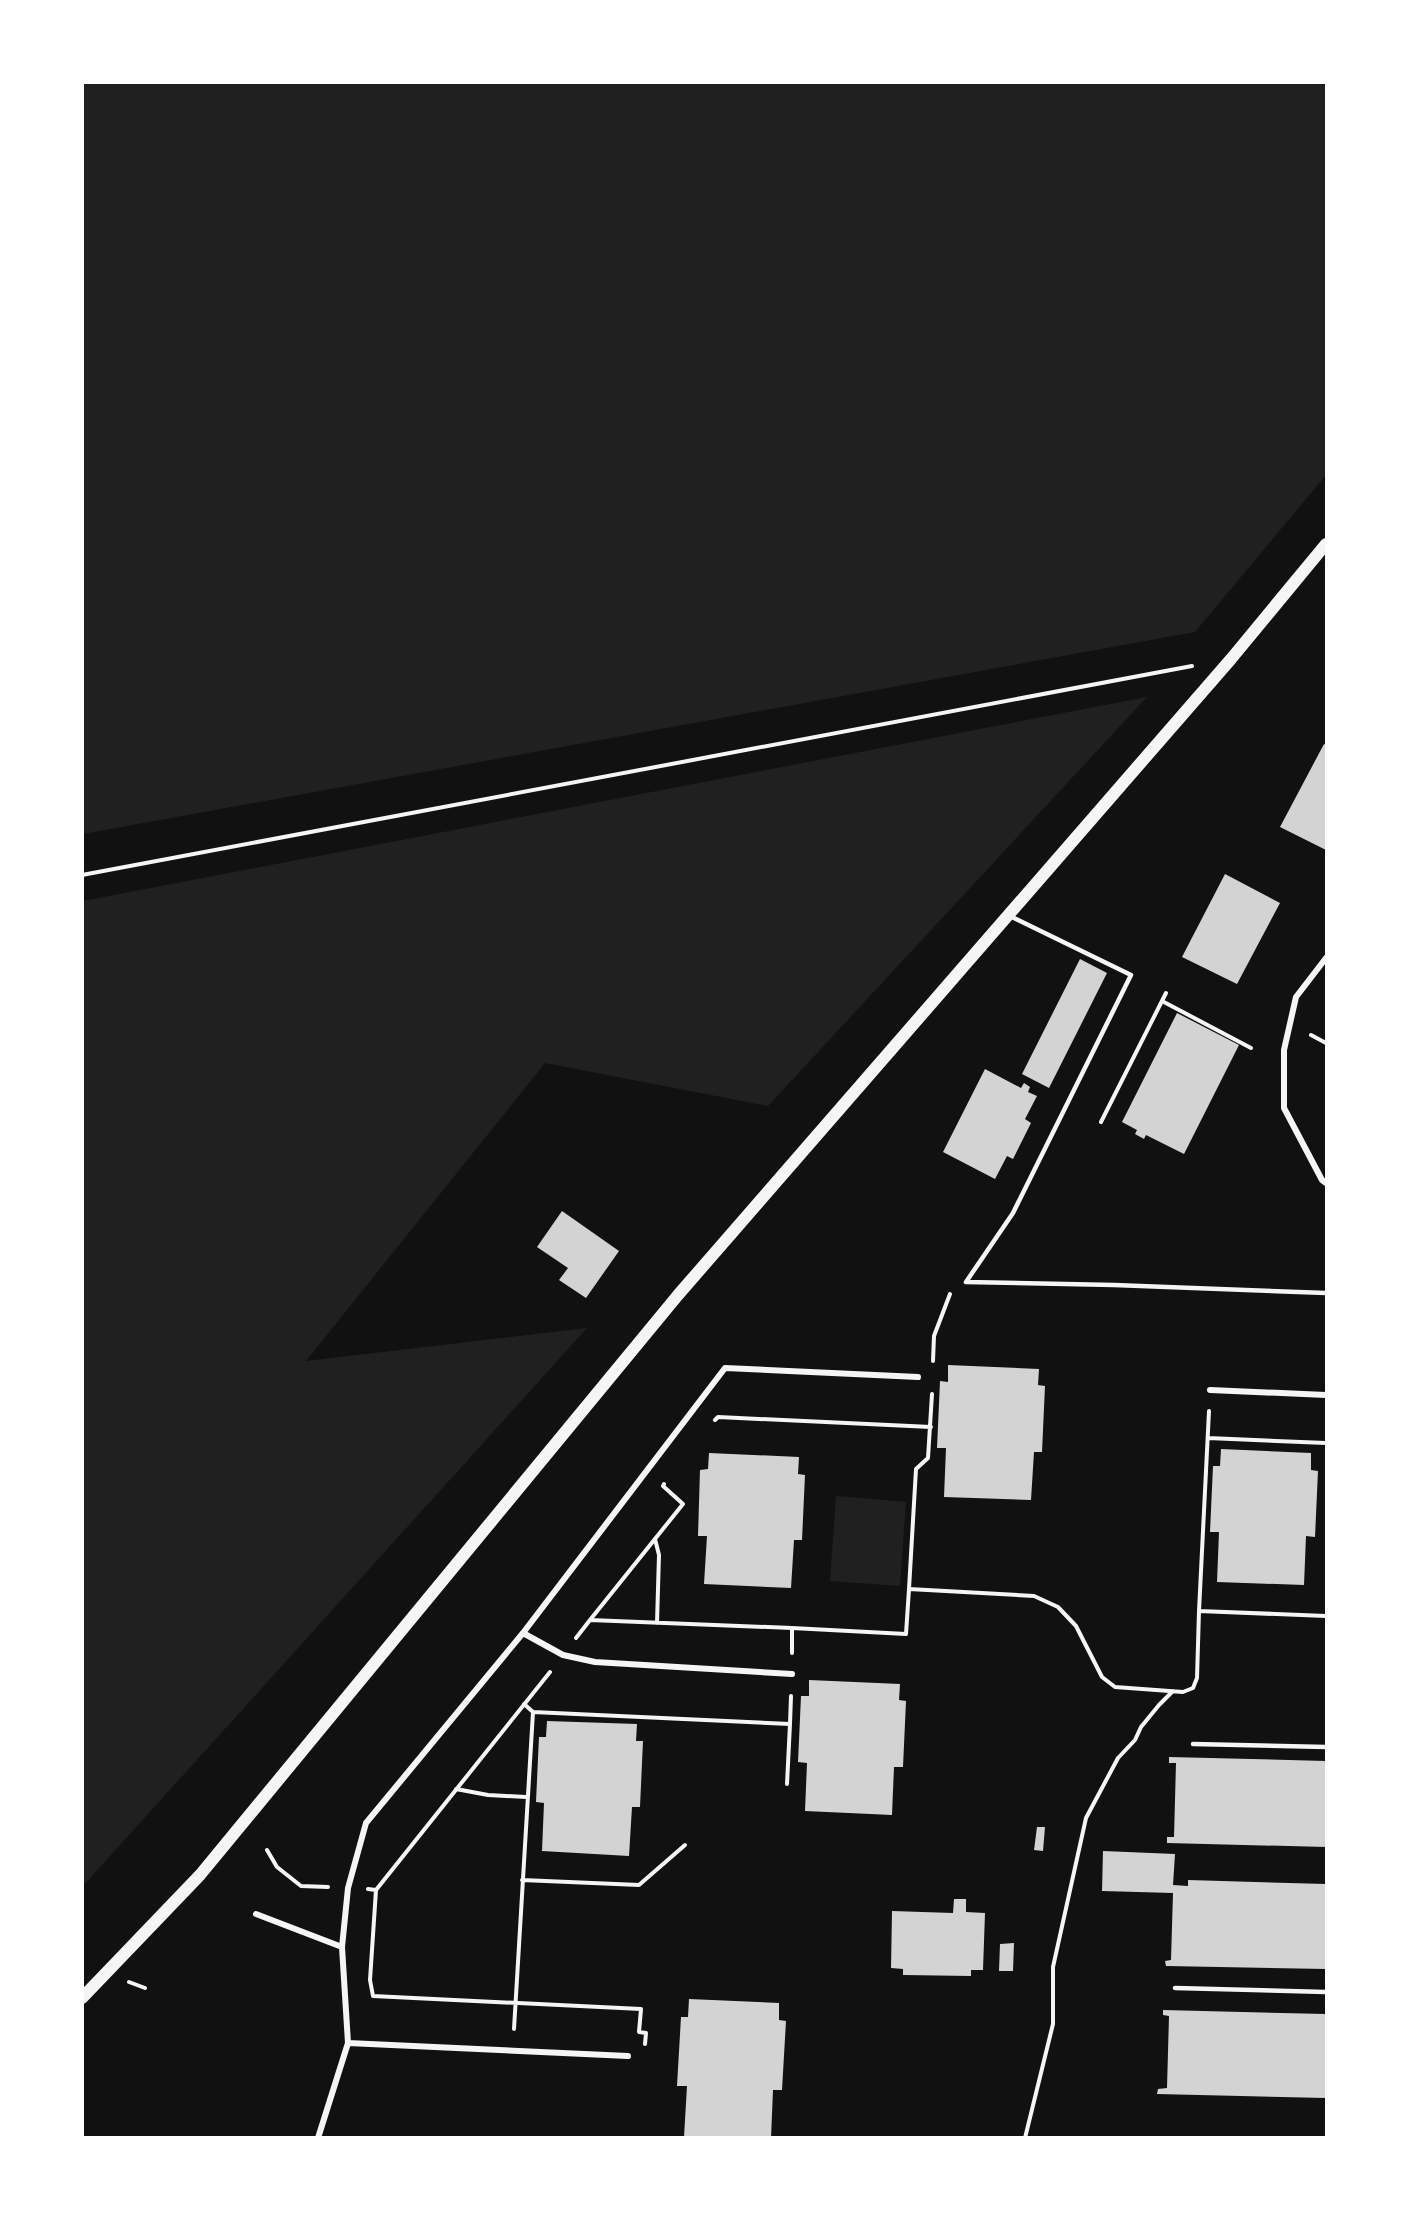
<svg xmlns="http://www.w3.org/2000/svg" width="1409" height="2220" font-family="Overpass,sans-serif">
  <rect width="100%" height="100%" fill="#111"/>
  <path fill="#202020" d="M83,82l1243,1v392l-131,157 -1112,202z
    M1147,697l-379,409 -223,-43 -239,298 281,-33 -504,558v-985z
    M836,1496l70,6 -6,84 -70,-5z"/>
  <path fill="#d3d3d3" d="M1324,744l2,1v105l-46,-23z
    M1225,874l55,29 -43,81 -55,-27z
    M1080,959l27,14 -58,115 -27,-14z
    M1177,1013l62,32 -55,109 -38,-19 -2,4 -9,-5 2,-4 -15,-8z
    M985,1069l36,19 3,-5 6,4 -2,5 9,4 -12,23 6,4 -18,36 -6,-3 -12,23 -52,-27z
    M562,1211l57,40 -33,47 -27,-18 9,-12 -31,-21z
    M948,1365l91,4 -1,16 7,1 -3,66h-8l-3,48 -87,-3 2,-49h-9l3,-67 8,1z
    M1221,1449l90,4v17l7,1 -3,66 -9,-1 -2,49 -87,-3 2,-50h-9l3,-66h7z
    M709,1453l90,4 -1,17 7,1 -3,65h-8l-3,48 -87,-4 3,-48h-9l2,-66 8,-1z
    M809,1680l91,4 -1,16 7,1 -3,66h-9l-2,48 -87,-4 2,-48 -9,-1 3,-66h8z
    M547,1721l90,3 -1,17h7l-3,66h-8l-3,49 -87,-5 2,-48 -8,-1 3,-65h7z
    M1169,1757l157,4v86l-159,-4v-6h7l2,-74h-7z
    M1037,1827h8l-2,24 -9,-1z
    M1103,1851l72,3 -2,31 15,1v-6l138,4v85l-160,-3 -1,-5 6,-1 2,-67 -71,-2z
    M954,1899h12v13l19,1 -2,57h-12v6l-68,-1v-6l-12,-1 1,-57 61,2z
    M1014,1943l-1,28h-14l1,-27z
    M689,1999l90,4v17l7,1 -4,69h-9l-2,48 -87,-1 3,-51h-10l4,-69h7z
    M1163,2010l163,4v84l-169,-4 1,-5 9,-1 2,-72 -6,-1z"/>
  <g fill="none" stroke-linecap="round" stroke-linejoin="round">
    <path stroke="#f5f5f5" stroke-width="4" d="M82,875l1110,-209
      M1162,1001l89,47
      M1311,1035l15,8
      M1101,1122l65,-129
      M933,1361l1,-25 16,-42
      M715,1420l3,-3 213,10
      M1208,1438l118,5
      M664,1484l-1,2 20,18 -93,116 202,8
      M655,1539l4,16 -2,68
      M909,1589l7,-120 12,-11 4,-64
      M1199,1611l10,-200
      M576,1638l14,-18
      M792,1653v-25l114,6 3,-45 125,7 24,11 18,19 26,51 13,10 68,5 10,-4 4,-10 2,-67 127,5
      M533,1712l257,12 1,-28
      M787,1784l3,-60
      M456,1789l32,6 38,2
      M267,1850l10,17 24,19 27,1
      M522,1880l117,5 46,-40
      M368,1889l8,1 174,-218
      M376,1890l-6,90 3,16 268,13 -2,23 7,1 -1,11
      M129,1982l16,6
      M514,2029l19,-317 -9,-8
      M1025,2138l28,-114v-57l33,-149 32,-60 17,-18 6,-13 18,-22 14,-14"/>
    <path stroke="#f5f5f5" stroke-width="4.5" d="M966,1282l47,-69 118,-238 -121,-59
      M966,1282l148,3 212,8
      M1193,1744l133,3
      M1175,1988l151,4"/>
    <path stroke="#f5f5f5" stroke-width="6" d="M1326,958l-30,39 -12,53v58l38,72 4,3
      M1210,1390l116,5
      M523,1633l40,22 32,7 197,12
      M256,1914l86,33
      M348,2043l280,13
      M318,2138l30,-95 -6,-96 6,-59 18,-65 157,-190 202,-265 193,9"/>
    <path stroke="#f5f5f5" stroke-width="12" d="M82,1998l118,-123 478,-580 553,-636 95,-115"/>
  </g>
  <rect width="1409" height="2220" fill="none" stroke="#ffffff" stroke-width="168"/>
</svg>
